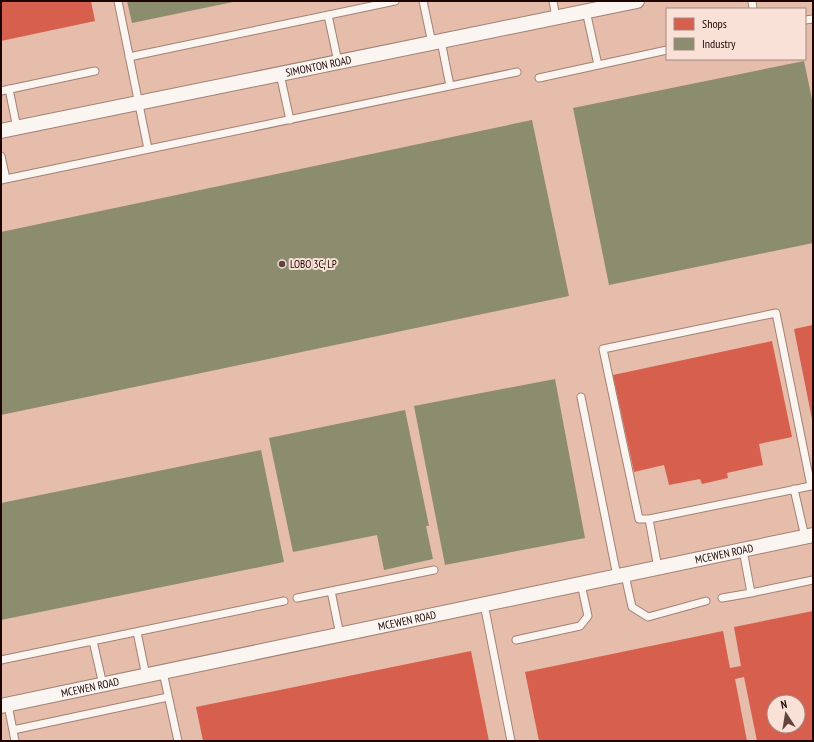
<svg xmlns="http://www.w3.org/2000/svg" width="814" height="742" font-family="'PT Sans Narrow',sans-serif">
  <rect width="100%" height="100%" fill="#e6bcaa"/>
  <path fill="#d6604d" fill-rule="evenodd" d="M1,1h90l4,20 -94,20z
    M813,325v93l-1,1 -18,-90z
    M772,341l20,96 -33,7 4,21 -36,8 1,5 -26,6 -2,-5 -31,6 -5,-20 -30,7 -21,-97z
    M813,611v130h-56l-13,-64 -9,2 12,62h-208l-14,-69 198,-41 7,37 11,-2 -7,-39zM774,702h24v24h-24z
    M471,651l18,90h-286l-7,-34z"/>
  <path fill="#8c8c6e" d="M127,1h106v1l-101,21z
    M804,61l9,43v139l-204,42 -36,-177z
    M532,120l37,176 -568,119v-183z
    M555,379l30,159 -140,27 -31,-159z
    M405,410l24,116h-3l7,33 -49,11 -7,-35 -84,17 -24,-114z
    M261,450l23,112 -283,58v-117z"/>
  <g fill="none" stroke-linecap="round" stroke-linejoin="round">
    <g stroke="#a18174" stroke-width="9">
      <path id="lane" d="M118,1l30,148
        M423,1l9,42
        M553,1l3,17
        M752,1l1,8
        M586,11l12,54
        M328,15l10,47
        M805,20l8,-1
        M441,41l9,45
        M129,57l266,-56
        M280,74l10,46
        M539,78l128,-28
        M9,89l8,39
        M1,91l94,-20
        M1,156l5,23
        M1,180l516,-108
        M581,397l36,179
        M794,489l11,48
        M649,519l162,-33 -35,-173 -173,36 36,170h10l9,49
        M743,550l8,43 62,-13
        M625,575l7,32 16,10 58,-16
        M331,591l9,44
        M297,598l137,-28
        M722,598l29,-5
        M484,604l27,137
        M137,632l9,44
        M516,640l64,-14 8,-10 -7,-32
        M93,641l10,44
        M1,660l283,-59
        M163,672l15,69
        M8,705l7,36
        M13,730l155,-33"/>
    </g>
    <g stroke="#a18174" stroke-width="16">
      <g id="street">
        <path id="s1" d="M1,131l636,-130"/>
        <path id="s2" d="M1,706l812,-171"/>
      </g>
    </g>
    <use href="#lane" stroke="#fbf5f2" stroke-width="7"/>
    <use href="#street" stroke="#fbf5f2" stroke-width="14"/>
  </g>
  <circle fill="#63443b" stroke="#fae1d7" stroke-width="1.5" cx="282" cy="264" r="4"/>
  <g text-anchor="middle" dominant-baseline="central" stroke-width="4" stroke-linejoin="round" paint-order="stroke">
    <g font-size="11" fill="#1d0400" stroke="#fae1d7">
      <text stroke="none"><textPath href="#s1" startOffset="324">SIMONTON ROAD</textPath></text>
      <text stroke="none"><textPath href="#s2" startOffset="739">MCEWEN ROAD</textPath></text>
      <text stroke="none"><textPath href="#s2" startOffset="415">MCEWEN ROAD</textPath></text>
      <text stroke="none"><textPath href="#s2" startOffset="91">MCEWEN ROAD</textPath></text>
    </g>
    <g font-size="11" fill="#1d0400" stroke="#fae1d7" text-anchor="start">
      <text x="290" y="264">LOBO 3C, LP</text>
    </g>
  </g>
  <rect width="814" height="742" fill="none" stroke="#1d0400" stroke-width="4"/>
  <rect x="666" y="8" width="140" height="52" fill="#fae1d7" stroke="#a28981"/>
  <rect x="674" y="18" width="20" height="12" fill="#d6604d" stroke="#a28981"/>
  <text x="702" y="28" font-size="12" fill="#1d0400">Shops</text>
  <rect x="674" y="38" width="20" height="12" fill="#8c8c6e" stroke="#a28981"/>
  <text x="702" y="48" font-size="12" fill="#1d0400">Industry</text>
  <g transform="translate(786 714) rotate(348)"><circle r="19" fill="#fae1d7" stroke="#a28981"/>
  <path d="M0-3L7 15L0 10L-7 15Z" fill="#63443b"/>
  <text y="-6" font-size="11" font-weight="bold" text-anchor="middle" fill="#1d0400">N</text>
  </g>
</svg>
